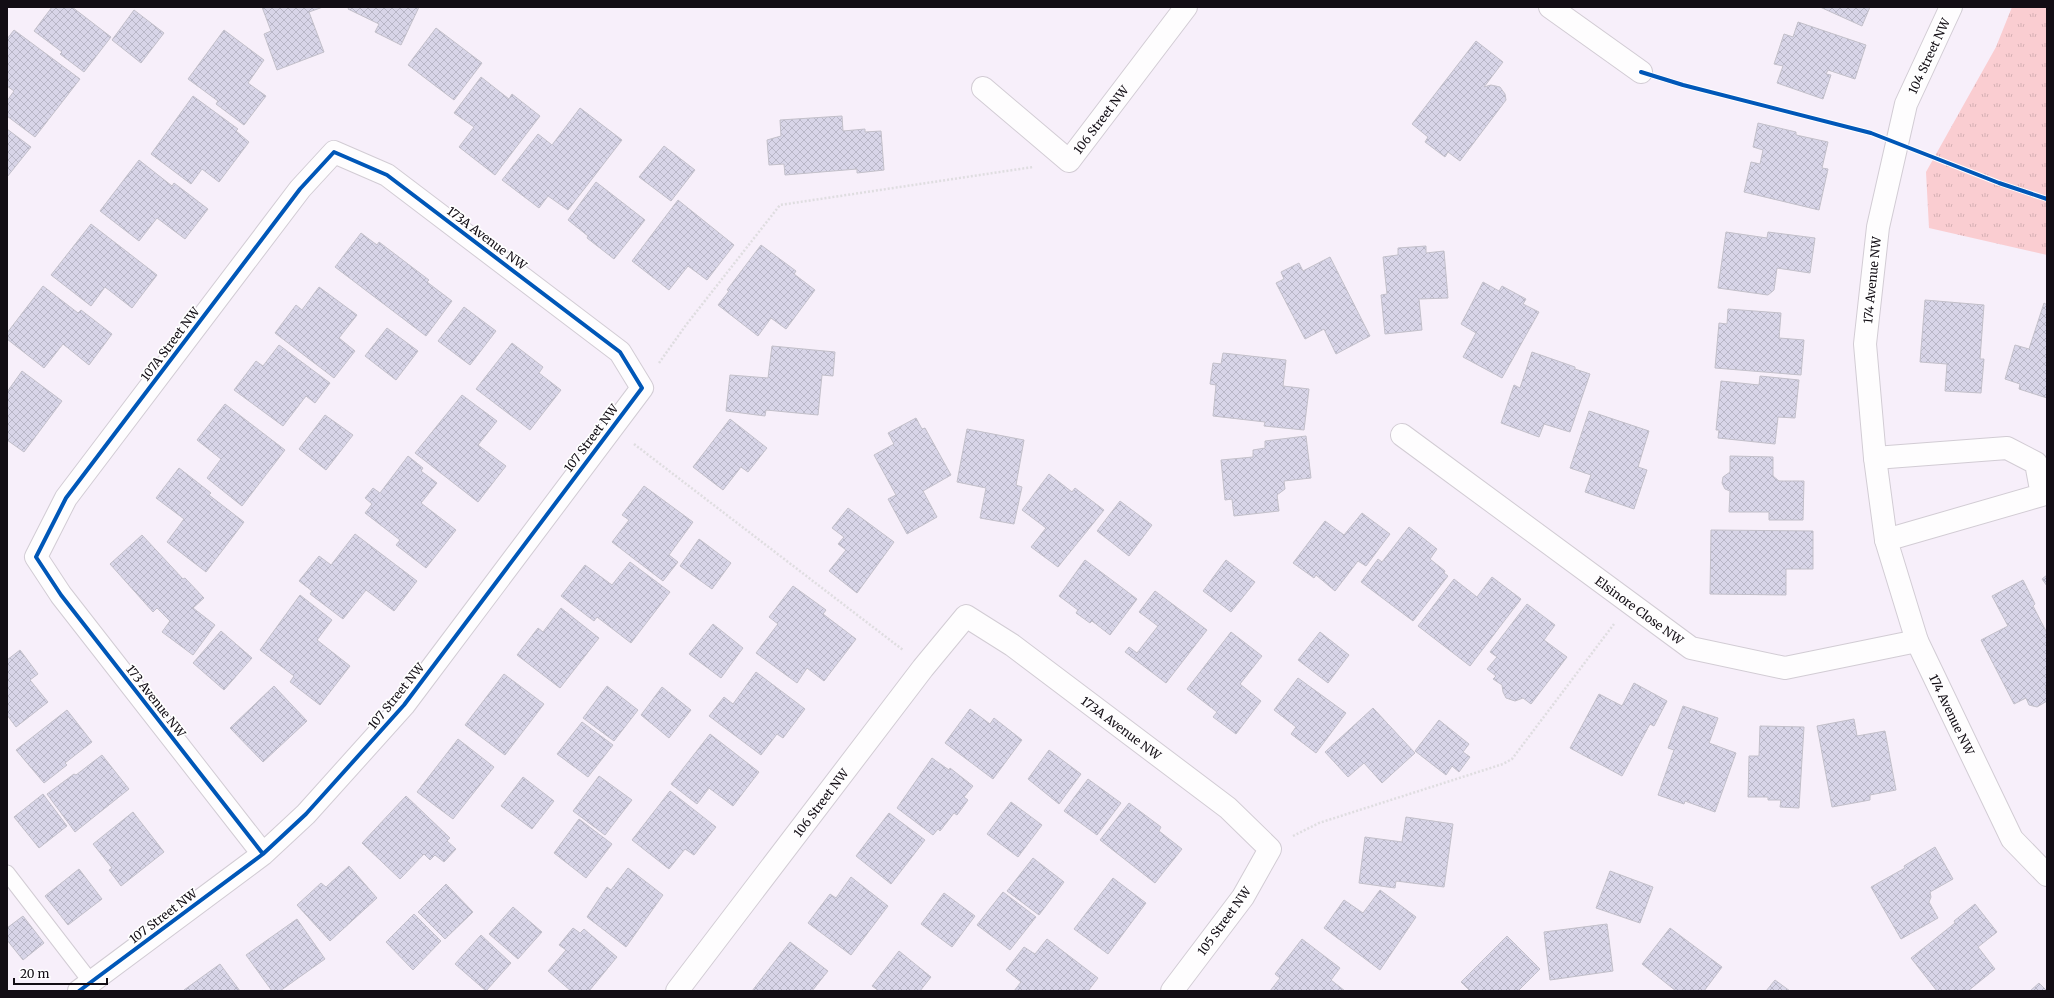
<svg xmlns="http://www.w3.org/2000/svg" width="2054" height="998" font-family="Merriweather,serif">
  <defs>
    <pattern id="park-tufts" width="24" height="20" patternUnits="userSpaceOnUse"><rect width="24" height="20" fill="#facdd1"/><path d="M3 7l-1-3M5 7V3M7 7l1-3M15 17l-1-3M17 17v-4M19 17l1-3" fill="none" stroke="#d5afb3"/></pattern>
    <pattern id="building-cross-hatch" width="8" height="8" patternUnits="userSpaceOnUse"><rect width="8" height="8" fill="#d8d5e8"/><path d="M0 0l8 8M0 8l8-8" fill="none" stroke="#b8b6c6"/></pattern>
  </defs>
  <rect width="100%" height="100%" fill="#f7effa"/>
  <path fill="url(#park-tufts)" d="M2012,7h35v248l-118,-27 -3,-56 70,-125z"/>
  <path fill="url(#building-cross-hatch)" stroke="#c3c0ca" d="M52,7h20l39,30 -27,35 -24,-18 2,-2 -28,-21z
    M262,7h61l-14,5 15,40 -47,18 -13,-36 7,-3z
    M349,7h70l-18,38 -26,-13 4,-8 -31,-15z
    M1820,7h50l-8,19z
    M134,10l30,23 -23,30 -29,-23z
    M1798,22l68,23 -11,34 -27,-9 -2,4 5,1 -8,24 -46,-16 6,-17 -9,-2 10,-30 9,3z
    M436,28l46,35 -28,37 -46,-35z
    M14,30l66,49 -45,58 -28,-21v-15l7,-10 -7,-5v-47z
    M224,30l40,30 -16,23 18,13 -22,29 -28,-21 2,-3 -30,-22z
    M1476,41l27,21 -19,25 7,-2 9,2 5,7 1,6 -46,61 -12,-9 -3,5 -20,-15 3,-5 -16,-13z
    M481,77l28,22 3,-5 28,22 -45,59 -36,-28 15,-20 -20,-14z
    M193,96l45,33 -2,2 13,11 -30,40 -17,-13 -11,15 -40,-30z
    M580,108l42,32 -54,70 -20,-14 -9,12 -37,-28 36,-46 14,11z
    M842,116l1,15 22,-2v3l16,-1 3,39 -27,3v-4l-72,6 -1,-11 -15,1 -2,-25 14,-4 -1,-16z
    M1758,123l38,9v3l32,7 -6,26 6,1 -9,41 -75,-18 7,-30 9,2 3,-14 -10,-3z
    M7,129l24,18 -24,30z
    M664,146l31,24 -24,31 -32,-24z
    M139,160l33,26 2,-3 34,26 -23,30 -28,-21 -18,23 -39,-30z
    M596,182l49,38 -31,39 -27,-21 1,-2 -20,-16z
    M678,200l56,45 -27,35 -19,-14 -19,24 -37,-29z
    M91,224l66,51 -25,33 -27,-21 -14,19 -40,-31z
    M1726,232l41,6 1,-6 47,6 -5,35 -33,-5 -3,22 -6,5 -50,-7z
    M361,233l16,12 2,-3 50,38 -2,2 25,19 -26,35 -91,-69z
    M761,245l35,26 -2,3 21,16 -29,39 -15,-11 -13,18 -40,-31 11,-14 -2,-1z
    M1426,246v7l18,-2 4,47 -29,1 3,31 -37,4 -4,-39 6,-1 -4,-37 15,-2v-7z
    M1330,257l40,79 -34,18 -12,-25 -19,10 -29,-56 8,-4 -3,-7 18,-9 4,8z
    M1483,282l16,9 3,-5 24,13 -3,5 16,8 -37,66 -39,-21 13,-24 -15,-9z
    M43,286l35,27 3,-3 31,24 -23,31 -26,-21 -19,24 -37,-29v-6z
    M319,287l38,28 -18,23 16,13 -21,27 -59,-45 21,-28 6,5z
    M1925,300l59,5 -4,54h4l-3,34 -36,-2 2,-27 -27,-2z
    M2044,303l3,2v93l-28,-9 1,-5 -15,-5 10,-34 14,4z
    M464,307l32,24 -26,34 -32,-24z
    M1728,309l53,4 -2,25 25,2 -3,35 -86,-7 4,-45 8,1z
    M387,328l31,23 -22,29 -31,-24z
    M512,343l31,24 -4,6 22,17 -31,40 -54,-41z
    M279,345l51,38 -15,20 -9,-7 -23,30 -49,-36 22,-29 7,5z
    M772,346l63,6 -2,24 -11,-1 -4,40 -52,-5 -1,6 -39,-5 4,-36 38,3z
    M1532,352l43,15v2l15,5 -20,58 -26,-8 -5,13 -38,-14 13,-38 6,3z
    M1223,353l63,7 -3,26 26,3 -5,41 -40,-4 1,-4 -52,-6 3,-31 -6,-1 3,-21 8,1z
    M22,371l40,30 -38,51 -17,-12v-48z
    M1760,376l39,4 -4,38 -17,-1 -3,27 -57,-6 1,-8h-3l5,-49 38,4z
    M462,395l35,26 -19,24 28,21 -28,36 -63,-49z
    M225,404l60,46 -43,56 -35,-28 14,-19 -24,-19z
    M1589,411l60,20 -11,36 9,3 -13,39 -49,-17 6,-17 -21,-7z
    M325,415l28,20 -27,35 -27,-21z
    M916,418l6,11 3,-1 26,47 -28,16 14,26 -30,17 -19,-35 8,-4 -22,-40 20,-11 -6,-11z
    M730,419l37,29 -19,24 -7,-5 -18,23 -30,-23z
    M967,429l57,11 -8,45 6,2 -8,37 -34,-6 6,-30 -29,-6z
    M1306,436l5,42 -27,3 1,8 -8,6 2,16 -45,5 -2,-17 -7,1 -4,-40 32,-3v-7l12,-2v-7z
    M408,456l15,12 -2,3 16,12 -16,20 35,27 -30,38 -30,-23 4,-5 -35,-27 7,-9 -7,-6 8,-10 7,5z
    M1730,456l43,1v19l6,5h25l-1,39h-34v-8h-40l1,-21 -5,-2 -3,-6 1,-6 7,-5z
    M179,468l32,25 -2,2 35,27 -38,50 -39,-30 17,-23 -28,-21z
    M1049,474l23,18 3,-4 29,22 -46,57 -27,-20 15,-19 -24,-18z
    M644,486l49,36 -24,33 9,7 -15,19 -51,-39 17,-22 -7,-5z
    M1120,501l32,24 -23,31 -32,-25z
    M848,508l46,34 -37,51 -28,-22 17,-21 -8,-6 6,-7 -12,-9z
    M1362,513l28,21 -24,32 -8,-5 -23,30 -19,-16 -2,3 -21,-15 32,-42 19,14z
    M1409,527l28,22 -7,10 15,12 -1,2 4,3 -35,45 -52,-39 17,-23 4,3z
    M1711,530l102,1v38h-27v26l-76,-1z
    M355,534l62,47 -23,30 -28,-21 -23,29 -33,-25 2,-3 -13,-10 20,-25 12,9z
    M142,535l41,44 2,-1 19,20 -11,10 22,17 -22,30 -31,-23 8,-11 -13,-13 -4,4 -43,-48z
    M699,539l32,24 -19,26 -32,-23z
    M1085,560l52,39 -27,36 -18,-14 -2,2 -14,-10 2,-3 -19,-14z
    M1226,560l29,22 -24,30 -28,-21z
    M630,562l40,30 -39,51 -34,-26 -3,4 -33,-25 24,-31 27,20z
    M2047,575v11l-5,-7z
    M1492,577l29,22 -51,67 -52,-40 36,-47 23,18z
    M2023,580l12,24 -2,2 14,27v53l-2,1 2,5v9l-10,6 -8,-2 -3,-7 -12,6 -33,-64 27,-14 -16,-30z
    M793,586l33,24 -3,4 33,25 -32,42 -17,-13 -10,15 -41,-30 22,-29 -9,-7z
    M1155,591l52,39 -41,53 -41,-31 4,-5 8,6 21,-27 -19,-14z
    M300,595l32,25 -15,20 33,26 -30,39 -30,-23 4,-6 -34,-26z
    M1527,604l28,21 -11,15 23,17 -36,47 -8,-6 -8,3 -9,-3 -3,-6 -1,-7 -9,-6 3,-3 -9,-7 10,-12 -7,-5z
    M561,608l38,30 -39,50 -43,-33 21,-27 5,4z
    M713,624l30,24 -22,30 -32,-24z
    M221,631l31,27 -28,32 -31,-27z
    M1231,632l31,24 -22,28 21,17 -25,33 -23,-17 4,-5 -30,-23z
    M1320,632l29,23 -21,28 -30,-23z
    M20,650l18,24 -8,6 18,22 -32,25 -9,-12v-55z
    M756,672l49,37 -22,29 -6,-4 -16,21 -52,-39 15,-19 9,7z
    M504,674l40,30 -39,51 -40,-30z
    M1298,678l48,35 -30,40 -25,-19 5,-7 -22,-17z
    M1634,683l33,18 -13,25 -4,-2 -28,52 -52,-28 29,-54 23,12z
    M274,686l33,35 -44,41 -33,-34z
    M607,686l31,24 -24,31 -31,-23z
    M662,687l29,23 -22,28 -28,-23z
    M1683,706l35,12 -9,25 27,10 -21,59 -30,-11 -1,3 -26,-9 16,-45 -6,-2z
    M1373,708l42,45 -33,30 -18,-20 -16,14 -23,-25z
    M970,709l20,15 4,-6 28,22 -29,39 -48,-36z
    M67,710l25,32 -27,21 2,2 -23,18 -28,-33z
    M1854,719l3,17 28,-5 11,59 -26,5v5l-38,7 -15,-81z
    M1439,720l30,24 -6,8 7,5 -11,15 -7,-6 -6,9 -31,-24z
    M582,722l31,23 -25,32 -31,-23z
    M1760,726l44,1 -5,81 -19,-1 1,-7h-13v-3h-20l1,-41h10z
    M710,734l49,38 -26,34 -24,-18 -12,16 -26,-20z
    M458,739l36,28 -41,52 -36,-27z
    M1049,750l32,24 -22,30 -31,-25z
    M102,755l27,34 -54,43 -28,-38 27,-20 2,1z
    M932,758l17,12 1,-2 23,18 -9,11 4,3 -11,15 -3,-2 -14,18 -2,-2 -5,6 -36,-27z
    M599,776l33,24 -27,35 -32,-24z
    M523,777l31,24 -22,28 -31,-23z
    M1088,779l33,24 -24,32 -33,-24z
    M670,791l46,36 -22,28 -9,-6 -16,20 -37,-29z
    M43,794l24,32 -28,22 -25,-31z
    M406,796l44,42 -3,3 9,8 -12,13 -9,-7 -5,5 -6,-6 -24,25 -38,-36z
    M1011,802l31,23 -24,32 -31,-23z
    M1129,803l32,24 -2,4 23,18 -27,34 -55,-43z
    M133,812l31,40 -43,34 -12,-16 3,-2 -19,-24z
    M889,813l36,27 -34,44 -35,-28z
    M1406,817l47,7 -9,63 -48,-6 -1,7 -36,-5 6,-46 37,5z
    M579,819l33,25 -26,34 -32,-25z
    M1935,847l18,32 -23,13 1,5 -2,5 9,16 -37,21 -30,-52 34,-19 -1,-2z
    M1033,858l31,24 -25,33 -32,-24z
    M349,866l28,32 -47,43 -33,-36 24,-22 5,4z
    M628,868l35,27 -37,52 -39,-30 20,-30 4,3z
    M79,869l23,30 -34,26 -23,-29z
    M1610,871l43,16 -13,36 -44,-15z
    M851,877l37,29 -37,49 -43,-32 22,-29 6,4z
    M1113,878l33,25 -38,51 -34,-25z
    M446,884l27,28 -28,27 -27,-27z
    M1380,890l36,27 -36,53 -56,-42 20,-28 19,13z
    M1003,892l33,25 -26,33 -33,-25z
    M944,893l31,23 -23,31 -31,-23z
    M1975,904l22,28 -19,15 17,22 -27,22h-31l-26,-33 44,-35 -1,-2z
    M513,907l29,25 -24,27 -29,-25z
    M414,914l27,27 -28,29 -27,-28z
    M23,916l21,27 -21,17 -16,-20v-12z
    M297,919l28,40 -45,32h-8l-26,-36z
    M1607,924l6,47 -63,9 -6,-48z
    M573,928l7,5 4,-4 33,28 -28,34h-18l-23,-20 18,-21 -7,-5z
    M1670,928l52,39 -18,24h-28l-34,-27z
    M481,935l30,28 -25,28 -31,-27z
    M1507,936l33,33 -22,22h-48l-9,-9z
    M1047,939l51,39 -10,13h-74l7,-9 -15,-12 18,-23 11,7z
    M1302,939l38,29 -9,12 14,11h-75l10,-13 -5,-4z
    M790,942l38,29 -16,20h-60z
    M899,951l32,26 -11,14h-41l-7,-5z
    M220,964l20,27h-55l-1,-1z
    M1775,980l15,11h-24z
    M2039,983l8,8h-17z"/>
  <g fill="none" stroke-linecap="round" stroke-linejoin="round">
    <g stroke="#d2ccd4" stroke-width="17">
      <path id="lane" d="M7,873l84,109"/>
    </g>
    <g stroke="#d2ccd4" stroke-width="24">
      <g id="street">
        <path d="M1550,7l91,65"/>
        <path id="s1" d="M1951,7l-45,97 -28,123 -13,117 10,114 11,82 31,101 95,198 35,36"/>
        <path id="s2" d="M983,88l86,73 117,-154"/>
        <path id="s3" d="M1402,435l289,213 94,20 132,-27"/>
        <path d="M1875,458l132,-10 29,15 6,32 -156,45"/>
        <path d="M79,991l184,-137 43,-40 98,-109 238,-317 -22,-36 -233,-177 -53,-23 -34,37 -234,309 -30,59 25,38 202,259"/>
        <path id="s4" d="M677,991l246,-323 43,-52 46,29 216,163 42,41 -27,48 -71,94"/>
      </g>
    </g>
    <path stroke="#dfdde0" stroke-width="2.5" stroke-dasharray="2 2" stroke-linecap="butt" d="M659,363l27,-38 94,-120 253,-38
      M634,444l269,206
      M1293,836l26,-13 184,-59 9,-5 102,-135"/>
    <use href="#lane" stroke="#fefdfe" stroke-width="15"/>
    <use href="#street" stroke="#fefdfe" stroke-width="22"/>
    <g stroke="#fff" stroke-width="6">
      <path id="cycleway" d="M1641,72l42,13 188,48 128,50 48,16
        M79,991l184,-137 43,-40 98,-109 238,-317 -22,-36 -233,-177 -53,-23 -34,37 -234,309 -30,59 25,38 202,259"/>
    </g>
    <use href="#cycleway" stroke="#0057b8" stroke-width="4"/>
  </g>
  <g text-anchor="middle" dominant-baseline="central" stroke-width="3.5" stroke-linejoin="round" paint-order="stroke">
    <g font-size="12" fill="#120d14" stroke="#fff">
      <text transform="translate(1929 56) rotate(-65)">104 Street NW</text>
      <text stroke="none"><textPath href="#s2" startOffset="165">106 Street NW</textPath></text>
      <text transform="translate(487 238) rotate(37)">173A Avenue NW</text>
      <text transform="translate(1872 280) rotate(-84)">174 Avenue NW</text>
      <text transform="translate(170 344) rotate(-53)">107A Street NW</text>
      <text transform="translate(591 438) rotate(-53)">107 Street NW</text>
      <text stroke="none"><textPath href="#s3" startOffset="295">Elsinore Close NW</textPath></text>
      <text transform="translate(396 696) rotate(-51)">107 Street NW</text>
      <text transform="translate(156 701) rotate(52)">173 Avenue NW</text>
      <text stroke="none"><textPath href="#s1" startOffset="735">174 Avenue NW</textPath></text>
      <text stroke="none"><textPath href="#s4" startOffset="665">173A Avenue NW</textPath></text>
      <text stroke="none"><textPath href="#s4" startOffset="237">106 Street NW</textPath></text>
      <text transform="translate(163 916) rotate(-37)">107 Street NW</text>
      <text transform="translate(1224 921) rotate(-54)">105 Street NW</text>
    </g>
  </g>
  <rect width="2054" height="998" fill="none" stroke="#120d14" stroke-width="16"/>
  <path d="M14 978v6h93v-6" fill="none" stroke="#120d14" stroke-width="2"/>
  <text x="20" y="978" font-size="12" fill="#120d14" stroke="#ffffff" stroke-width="3" paint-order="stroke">20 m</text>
</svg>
